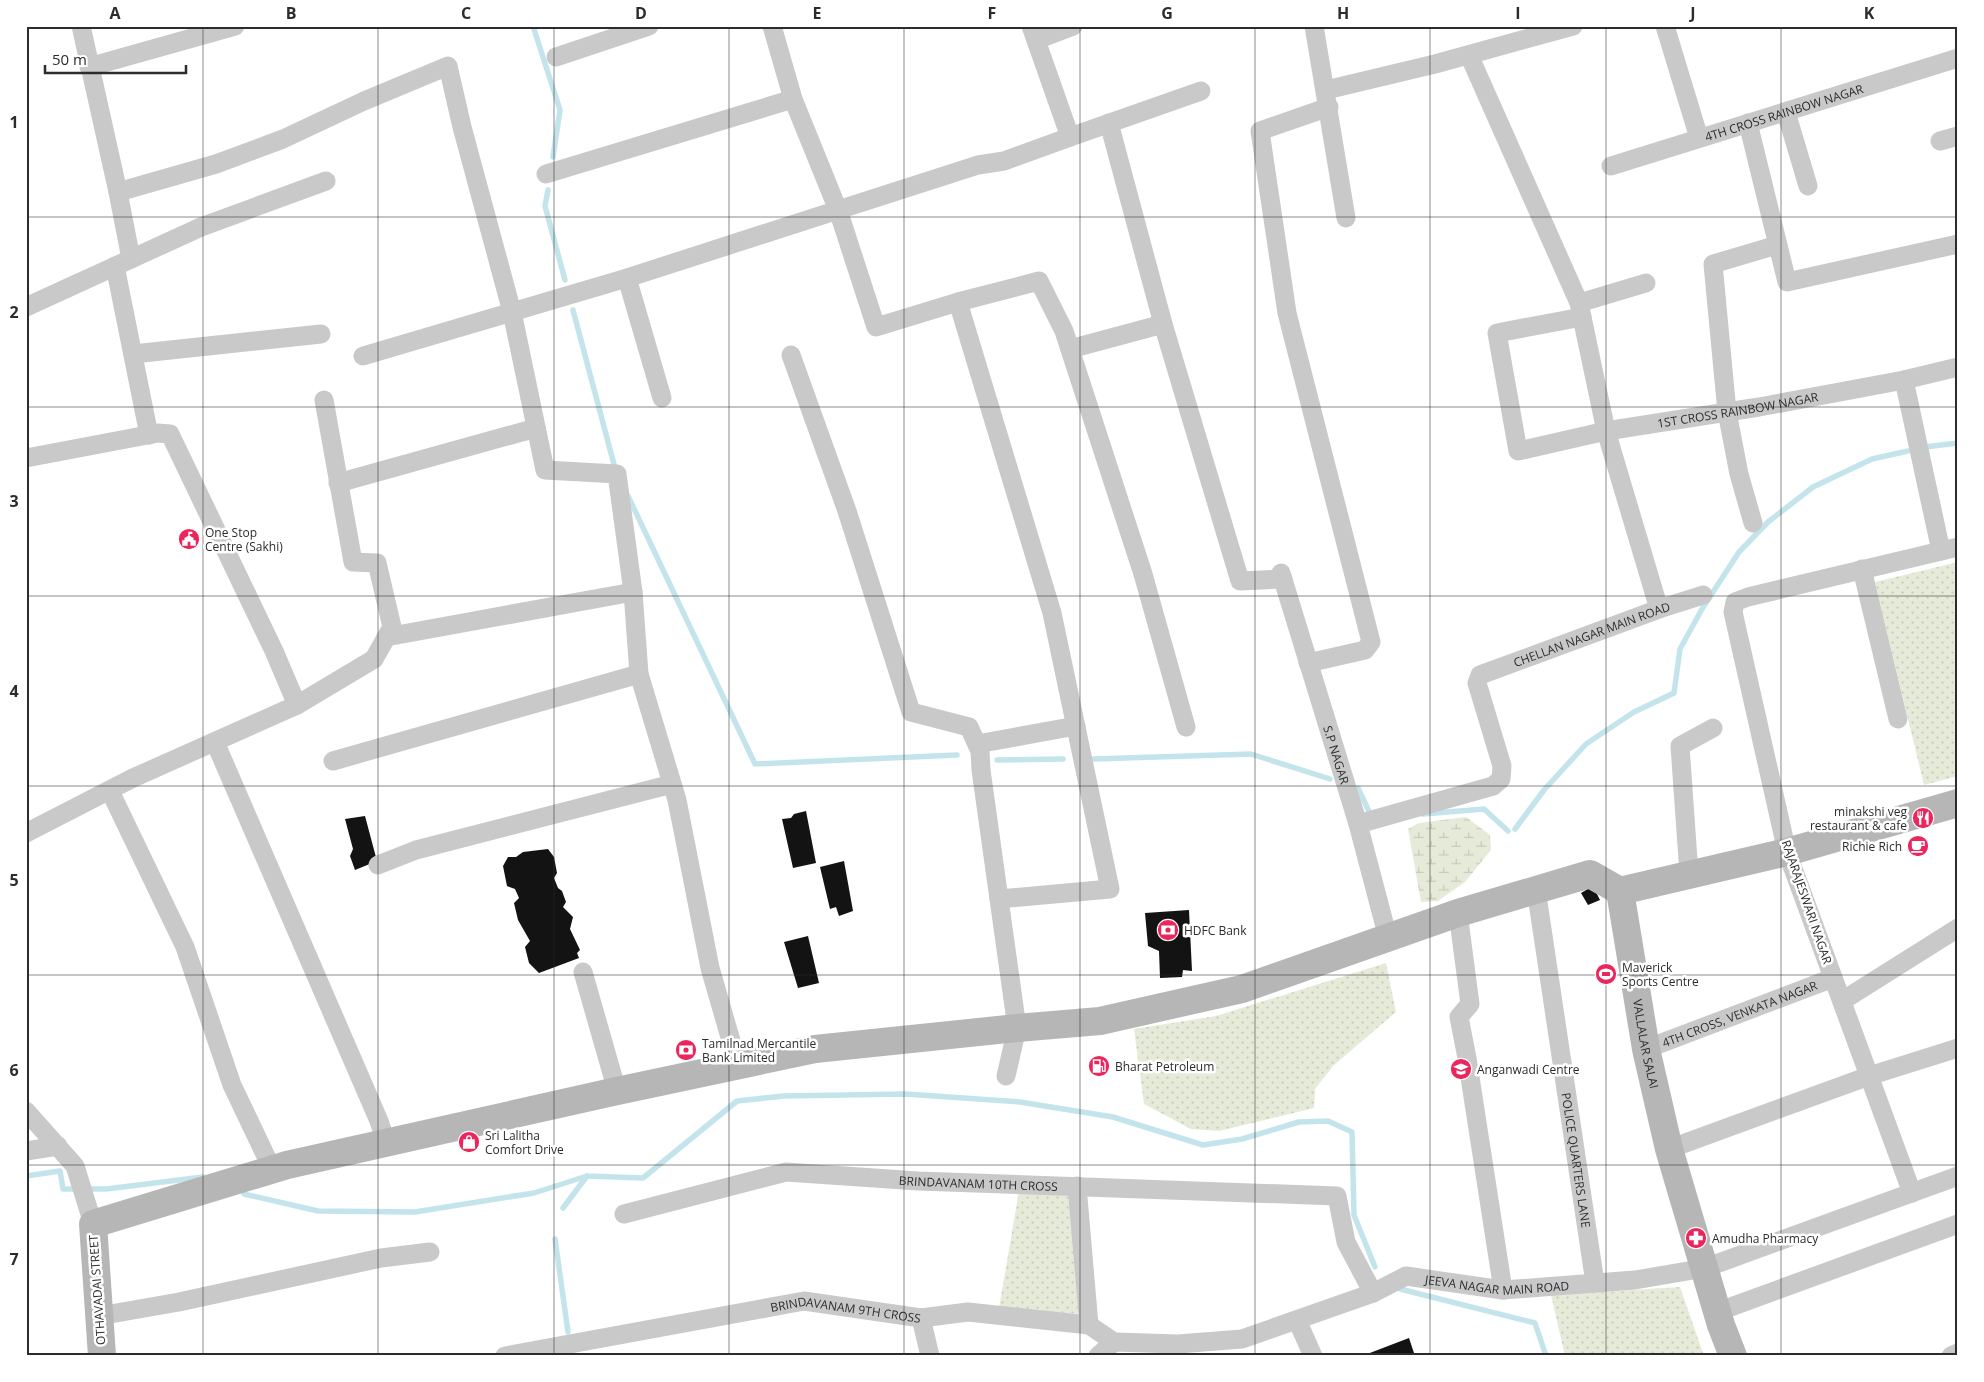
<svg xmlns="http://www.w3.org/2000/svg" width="1984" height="1382" font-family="'Open Sans',sans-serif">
  <defs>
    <pattern id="green-dots" width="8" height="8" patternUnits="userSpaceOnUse" patternTransform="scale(1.25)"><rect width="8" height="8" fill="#e6ebd9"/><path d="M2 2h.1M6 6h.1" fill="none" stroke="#c5caba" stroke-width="1.8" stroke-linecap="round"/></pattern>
    <pattern id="wetland-marsh" width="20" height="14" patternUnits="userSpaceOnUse" patternTransform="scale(1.25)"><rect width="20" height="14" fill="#e6ebd9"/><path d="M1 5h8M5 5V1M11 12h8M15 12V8" fill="none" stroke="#c5caba"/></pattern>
  </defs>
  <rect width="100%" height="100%" fill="#fff"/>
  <path fill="url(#green-dots)" d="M1958,562v214l-34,9 -49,-203z
    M1386,963l10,49 -63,54 -18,23 -1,19 -95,23 -28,-2 -47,-25 -10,-75 82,-13z
    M1019,1191l51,5 9,118 -80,-6z
    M1680,1287l24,69h-139l-14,-61z"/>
  <path fill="url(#wetland-marsh)" d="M1466,817l24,18 1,15 -26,32 -27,19 -17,1 -13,-73 11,-6z"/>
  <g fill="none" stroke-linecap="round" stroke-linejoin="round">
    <path stroke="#c4e4ec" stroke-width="5.5" d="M533,26l27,84 -7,47
      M548,190l-3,16 20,74
      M573,310l43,162
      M1925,447l33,-4
      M628,496l127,268 202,-9
      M1094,759l157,-5 79,25
      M997,760l66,-1
      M1358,788l14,30
      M1423,814l61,-5 24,22
      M1515,829l29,-39 42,-46 48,-32 40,-19 6,-44 22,-40 37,-57 29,-30 45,-35 59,-28 36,-8
      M26,1176l34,-5 3,18h43l97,-12
      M244,1194l74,17 97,1 119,-19 53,-17 56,2 94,-77 47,-5 121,-2 115,8 93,15 90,28 39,-6 57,-17 29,-1 24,11 2,83 21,52
      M563,1208l24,-32
      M555,1239l13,93
      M1400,1289l135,34 11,33"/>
  </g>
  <path fill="#131313" d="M806,811l10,52 -23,5 -11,-49 9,-1 3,-4z
    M365,816l12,45 -22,9 -5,-14 3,-7 -8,-30z
    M548,849l6,8 3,16 -3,5 4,10 4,3 4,11 -3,5 10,10 -3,12 10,21 -3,3 2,5 -40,15 -10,-10 -4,-16 5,-6 -12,-21 -4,-17 5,-5 -4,-9 -8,-3 -4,-20 5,-9h8l7,-5z
    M844,861l9,50 -14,5 -3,-9 -6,2 -10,-42z
    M1593,886l7,14 -12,5 -7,-12z
    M1189,910l3,61 -9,-1 -1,7 -22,1 -1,-27 -11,-5 -3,-33z
    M808,936l11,47 -21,5 -14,-46z
    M1409,1338l6,18h-53z"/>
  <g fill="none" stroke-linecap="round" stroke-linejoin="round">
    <g stroke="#c9c9c9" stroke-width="19">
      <path d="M81,26l37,166 13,67"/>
      <path d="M1031,26l39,111 -66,24 -26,4 -140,45 38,117 82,-25 81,-21 25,50 79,243 43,153"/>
      <path d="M1314,26l32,192"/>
      <path d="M1665,26l34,112"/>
      <path d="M1036,40l37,-14"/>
      <path d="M1469,55l110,248 27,128 53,178"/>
      <path d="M556,57l93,-31"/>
      <path d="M89,67l146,-41"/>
      <path d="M1326,90l109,-26 138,-38"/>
      <path d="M1786,112l22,74"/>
      <path d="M1109,123l54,201"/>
      <path d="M1748,123l39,159 171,-38"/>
      <path d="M1070,137l131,-46"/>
      <path d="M1940,141l18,-5"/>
      <path id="s1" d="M1611,166l347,-108"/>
      <path d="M546,174l247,-75"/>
      <path d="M118,192l98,-28 67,-25 81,-38 84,-35 14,61 50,185 33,158 72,4 16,118 6,82 38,126 33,168 28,97"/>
      <path d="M115,266l34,169"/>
      <path d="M627,278l35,120"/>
      <path d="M958,302l94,311 58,276 -111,10"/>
      <path d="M1579,303l67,-20"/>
      <path d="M26,307l175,-80 125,-46"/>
      <path id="s2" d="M1582,317l-85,16 21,118 88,-20 153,-24 145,-27 54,-13"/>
      <path d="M1070,349l93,-25 77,257 43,-2"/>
      <path d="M133,354l188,-20"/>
      <path d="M791,355l56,156 64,201 58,15 11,24 1,19 36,258 -11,48"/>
      <path d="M363,356l264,-78 211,-68 -45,-111 -21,-73"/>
      <path d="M1904,380l37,171"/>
      <path d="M26,458l132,-25 12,1 104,217 23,54"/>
      <path d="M338,483l198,-55"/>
      <path d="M1753,523l-14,-49 -12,-62 -14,-148 64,-19"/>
      <path d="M1862,569l36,150"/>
      <path id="s3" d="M1281,573l77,251 30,114"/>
      <path d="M386,637l247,-45"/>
      <path d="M1308,663l57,-13 6,-8 -84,-329 -27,-182 69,-24"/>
      <path d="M215,742l164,379 7,21"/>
      <path d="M977,744l99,-18"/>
      <path d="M333,761l306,-87"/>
      <path d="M110,791l75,156 47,138 40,84"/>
      <path id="s4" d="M1358,824l135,-38 8,-7 1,-13 -25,-83 3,-8 179,-66 44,-14"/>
      <path d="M26,833l107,-55 164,-73 77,-46 18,-32 -15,-64 -24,-1 -29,-162"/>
      <path d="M378,865l38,-15 256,-66"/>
      <path d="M1689,874l-9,-128 33,-18"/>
      <path id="s5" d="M1536,889l59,394"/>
      <path d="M1458,913l12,91 -11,13 8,41 36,232"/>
      <path d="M583,972l34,119"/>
      <path d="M1842,1001l116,-73"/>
      <path id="s6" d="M1646,1049l187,-71"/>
      <path d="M26,1111l49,55 18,58"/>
      <path d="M1669,1149l200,-73 89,-28"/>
      <path d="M26,1151l32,-5"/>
      <path d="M1077,1186l12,139"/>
      <path d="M1912,1193l-125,-341 -54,-240 2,-10 13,-5 210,-50"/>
      <path id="s7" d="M624,1214l162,-42 132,9 419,15 9,46 27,51"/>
      <path d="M1717,1312l241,-88"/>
      <path d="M99,1316l80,-14 202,-44 49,-6"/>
      <path d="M921,1318l9,38"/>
      <path d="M1297,1320l16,36"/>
      <path id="s8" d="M1114,1342l64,2 64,-5 131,-46 33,-17 97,14 132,-10 70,-12 253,-92"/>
      <path id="s9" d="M505,1356l299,-55 117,17 47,-6 121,13 25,17"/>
      <path d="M1098,1356l16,-14"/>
      <path d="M1951,1356l7,-3"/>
    </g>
    <g stroke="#b6b6b6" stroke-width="28">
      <path id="s10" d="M1620,891l26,158 23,100 52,176 12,31"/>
      <path d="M1620,891l167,-39 171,-49"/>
      <path d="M102,1356l-9,-132 194,-59 330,-74 198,-42 202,-21 83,-7 142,-32 216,-76 132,-39 30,17"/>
    </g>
  </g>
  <path fill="none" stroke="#2c2c2c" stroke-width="1" stroke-opacity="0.55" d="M203,26v1330M378,26v1330M554,26v1330M729,26v1330M904,26v1330M1080,26v1330M1255,26v1330M1430,26v1330M1606,26v1330M1781,26v1330M26,217h1932M26,407h1932M26,596h1932M26,786h1932M26,975h1932M26,1165h1932"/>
  <defs>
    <g id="civic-disc" transform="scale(1.125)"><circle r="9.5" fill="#eb265d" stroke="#fff"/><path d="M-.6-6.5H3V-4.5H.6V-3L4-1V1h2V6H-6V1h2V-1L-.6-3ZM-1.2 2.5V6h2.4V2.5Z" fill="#fff"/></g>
    <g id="restaurant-disc" transform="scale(1.125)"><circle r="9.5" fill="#eb265d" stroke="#fff"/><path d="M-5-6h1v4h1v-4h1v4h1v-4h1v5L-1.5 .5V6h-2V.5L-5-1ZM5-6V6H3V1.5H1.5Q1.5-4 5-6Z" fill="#fff"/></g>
    <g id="cafe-disc" transform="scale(1.125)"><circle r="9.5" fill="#eb265d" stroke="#fff"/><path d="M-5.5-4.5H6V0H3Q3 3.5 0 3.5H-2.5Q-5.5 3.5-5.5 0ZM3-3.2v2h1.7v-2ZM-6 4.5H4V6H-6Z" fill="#fff"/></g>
    <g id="bank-disc" transform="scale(1.125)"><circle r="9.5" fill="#eb265d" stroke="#fff"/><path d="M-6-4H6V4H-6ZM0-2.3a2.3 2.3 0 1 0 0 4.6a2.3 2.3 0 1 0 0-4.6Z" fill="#fff"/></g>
    <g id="stadium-disc" transform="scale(1.125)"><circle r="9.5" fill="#eb265d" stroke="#fff"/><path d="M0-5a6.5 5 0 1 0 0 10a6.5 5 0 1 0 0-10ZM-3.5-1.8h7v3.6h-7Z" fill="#fff"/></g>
    <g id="fuel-disc" transform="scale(1.125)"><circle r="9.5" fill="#eb265d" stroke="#fff"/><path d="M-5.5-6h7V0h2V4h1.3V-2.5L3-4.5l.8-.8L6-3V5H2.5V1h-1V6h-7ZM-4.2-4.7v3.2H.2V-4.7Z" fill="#fff"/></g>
    <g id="school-disc" transform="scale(1.125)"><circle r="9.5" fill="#eb265d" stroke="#fff"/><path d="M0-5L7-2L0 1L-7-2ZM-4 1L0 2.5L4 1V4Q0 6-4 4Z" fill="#fff"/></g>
    <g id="shop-disc" transform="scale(1.125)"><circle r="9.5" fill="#eb265d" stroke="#fff"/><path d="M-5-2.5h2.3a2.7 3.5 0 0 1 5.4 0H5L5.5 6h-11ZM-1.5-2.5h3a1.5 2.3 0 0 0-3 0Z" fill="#fff"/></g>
    <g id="pharmacy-disc" transform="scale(1.125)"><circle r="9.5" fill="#eb265d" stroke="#fff"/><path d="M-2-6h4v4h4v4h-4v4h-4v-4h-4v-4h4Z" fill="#fff"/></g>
  </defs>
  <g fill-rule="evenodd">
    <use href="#civic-disc" x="189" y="539"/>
    <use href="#restaurant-disc" x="1923" y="818"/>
    <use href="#cafe-disc" x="1918" y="846"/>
    <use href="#bank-disc" x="1168" y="930"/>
    <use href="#stadium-disc" x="1606" y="974"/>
    <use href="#bank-disc" x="686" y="1050"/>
    <use href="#fuel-disc" x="1099" y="1066"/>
    <use href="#school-disc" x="1461" y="1069"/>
    <use href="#shop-disc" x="469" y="1142"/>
    <use href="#pharmacy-disc" x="1696" y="1238"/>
  </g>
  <g text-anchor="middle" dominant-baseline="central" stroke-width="5" stroke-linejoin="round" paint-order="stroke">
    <g font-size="12" fill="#2c2c2c" stroke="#fff">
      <text stroke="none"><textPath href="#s1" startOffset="181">4TH CROSS RAINBOW NAGAR</textPath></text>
      <text stroke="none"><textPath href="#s2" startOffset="430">1ST CROSS RAINBOW NAGAR</textPath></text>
      <text stroke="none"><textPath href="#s4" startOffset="378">CHELLAN NAGAR MAIN ROAD</textPath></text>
      <text stroke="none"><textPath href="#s3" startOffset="190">S.P NAGAR</textPath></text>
      <text transform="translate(1807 902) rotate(71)">RAJARAJESWARI NAGAR</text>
      <text stroke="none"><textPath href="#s6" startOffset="100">4TH CROSS, VENKATA NAGAR</textPath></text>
      <text stroke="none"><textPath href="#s10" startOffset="155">VALLALAR SALAI</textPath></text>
      <text stroke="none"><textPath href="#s5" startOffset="274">POLICE QUARTERS LANE</textPath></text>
      <text stroke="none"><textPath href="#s7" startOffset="360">BRINDAVANAM 10TH CROSS</textPath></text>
      <text stroke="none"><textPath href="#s8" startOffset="396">JEEVA NAGAR MAIN ROAD</textPath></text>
      <text transform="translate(97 1290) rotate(-94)">OTHAVADAI STREET</text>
      <text stroke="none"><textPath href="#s9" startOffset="346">BRINDAVANAM 9TH CROSS</textPath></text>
    </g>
    <g font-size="12" fill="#2c2c2c" stroke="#fff" text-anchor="start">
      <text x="205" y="532">One Stop<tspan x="205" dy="14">Centre (Sakhi)</tspan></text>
      <text x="1907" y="811" text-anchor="end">minakshi veg<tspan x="1907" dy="14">restaurant &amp; cafe</tspan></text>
      <text x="1902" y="846" text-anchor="end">Richie Rich</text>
      <text x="1184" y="930">HDFC Bank</text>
      <text x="1622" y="967">Maverick<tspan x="1622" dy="14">Sports Centre</tspan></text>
      <text x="702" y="1043">Tamilnad Mercantile<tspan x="702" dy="14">Bank Limited</tspan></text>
      <text x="1115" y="1066">Bharat Petroleum</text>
      <text x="1477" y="1069">Anganwadi Centre</text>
      <text x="485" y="1135">Sri Lalitha<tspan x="485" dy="14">Comfort Drive</tspan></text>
      <text x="1712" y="1238">Amudha Pharmacy</text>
    </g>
  </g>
  <rect width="1984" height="1382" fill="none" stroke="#ffffff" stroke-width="55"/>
  <path d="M45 65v8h141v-8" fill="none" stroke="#2c2c2c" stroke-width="2.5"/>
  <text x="52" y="65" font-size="15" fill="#2c2c2c" stroke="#ffffff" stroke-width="4" paint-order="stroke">50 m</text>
  <rect x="28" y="28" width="1928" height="1326" fill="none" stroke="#2c2c2c" stroke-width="2"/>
  <g font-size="16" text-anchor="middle" font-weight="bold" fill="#2c2c2c">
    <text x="115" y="19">A</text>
    <text x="291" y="19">B</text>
    <text x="466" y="19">C</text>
    <text x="641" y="19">D</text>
    <text x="817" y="19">E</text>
    <text x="992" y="19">F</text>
    <text x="1167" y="19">G</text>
    <text x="1343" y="19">H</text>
    <text x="1518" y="19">I</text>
    <text x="1693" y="19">J</text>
    <text x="1869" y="19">K</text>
    <text x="14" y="128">1</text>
    <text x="14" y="318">2</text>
    <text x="14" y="507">3</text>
    <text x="14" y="697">4</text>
    <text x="14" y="886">5</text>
    <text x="14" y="1076">6</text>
    <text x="14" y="1265">7</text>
  </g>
</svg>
